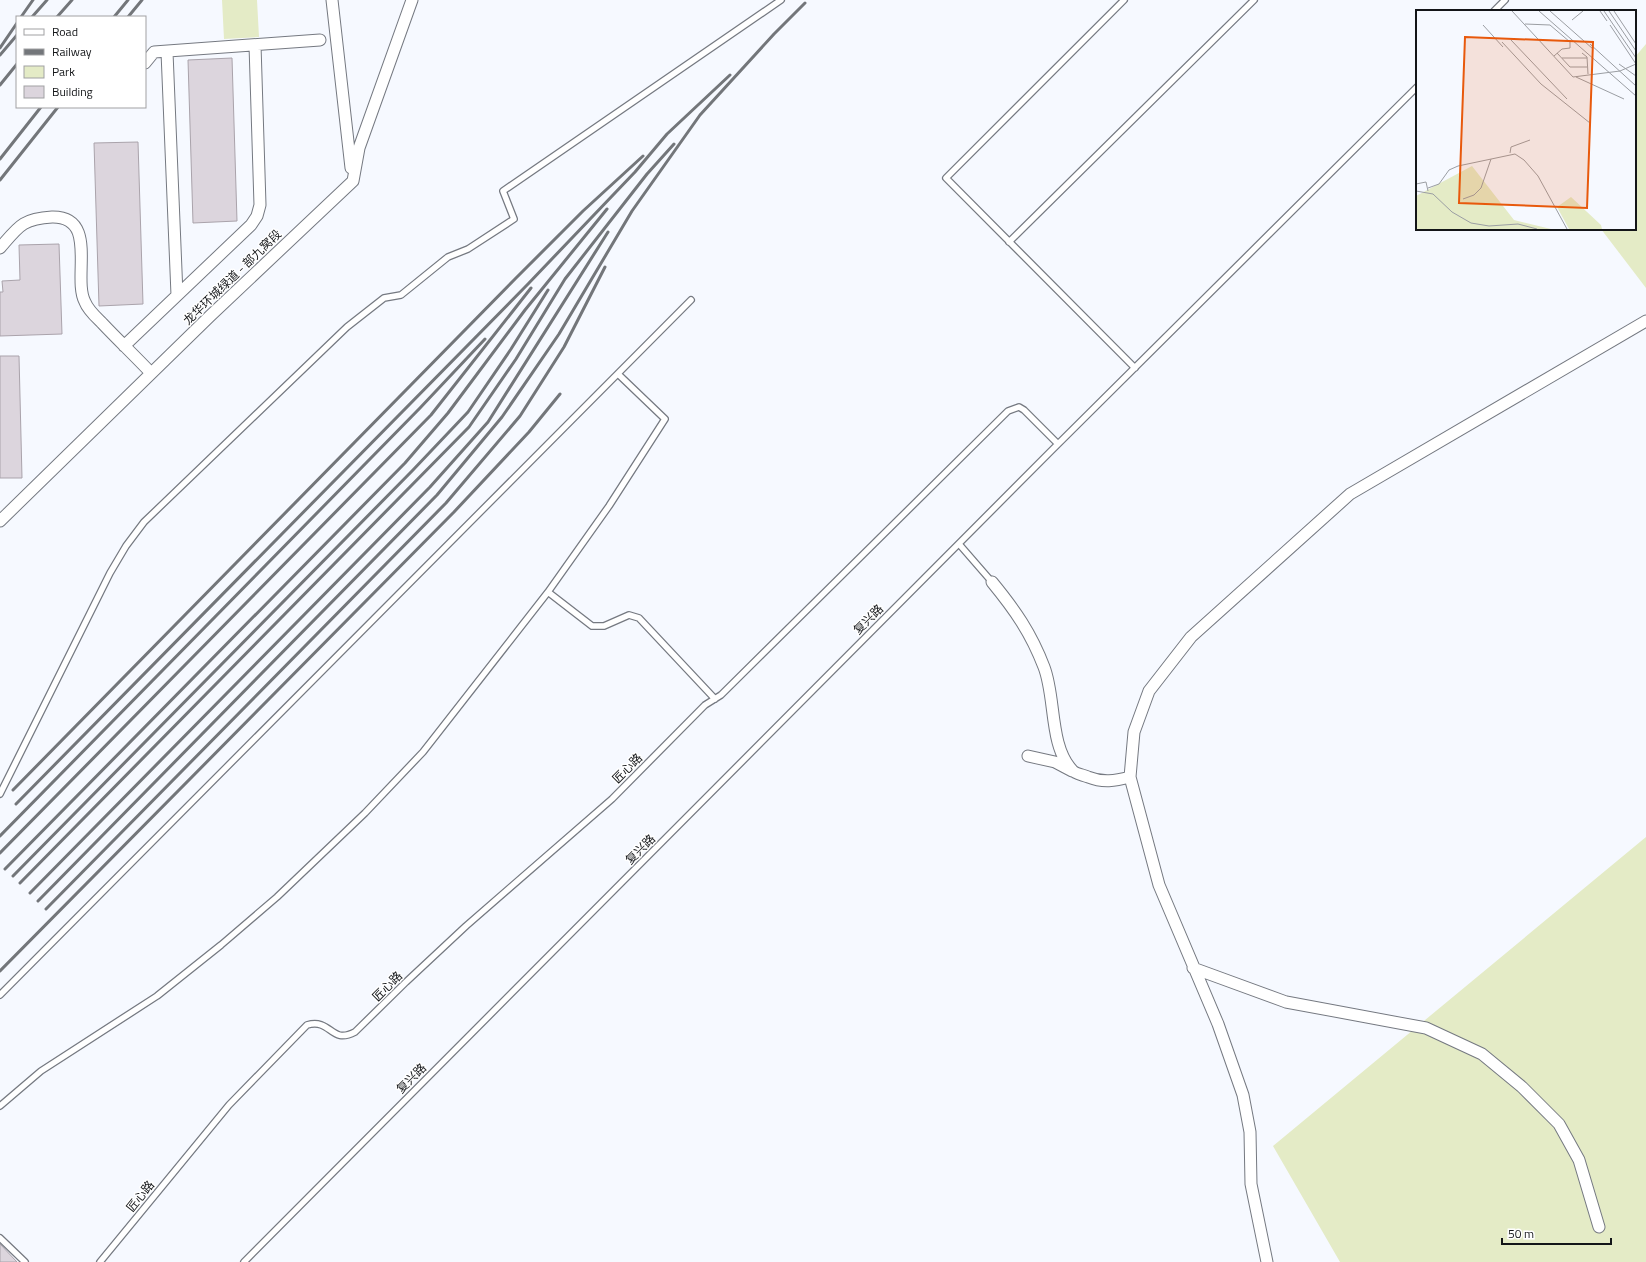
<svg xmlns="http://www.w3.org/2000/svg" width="1646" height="1262" font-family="'Titillium Web','Noto Sans SC',sans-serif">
  <rect width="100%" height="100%" fill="#f6f9ff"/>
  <path fill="#e4ebc6" d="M222,0h35l2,37 -35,2z
    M1646,44v244l-45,-59h34v-172z
    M1646,837v425h-306l-67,-116z"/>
  <path fill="#dcd5dd" stroke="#aaa3ab" d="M232,58l5,163 -44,2 -5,-163z
    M138,142l5,162 -44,2 -5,-163z
    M59,244l3,90 -62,2v-44h3l-1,-11 18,-1 -1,-35z
    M0,356h19l3,122h-22z
    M0,1244l17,18h-17z"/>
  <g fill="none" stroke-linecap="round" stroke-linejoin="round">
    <g stroke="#757981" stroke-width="8">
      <path id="lane" d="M1124,0l-178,178 189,190
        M1494,11l11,-11
        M1009,242l245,-242
        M959,544l33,38
        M548,592l44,34h12l25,-11 10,3 76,81
        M0,794l110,-221 16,-27 18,-24 203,-195 37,-29 17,-3 47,-38 20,-8 46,-30 -11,-28 278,-191
        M0,995l691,-695
        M0,1106l41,-35 116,-75 64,-51 56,-48 88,-84 58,-61 125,-160 61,-86 56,-87 -47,-45
        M0,1238l25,24
        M100,1262l129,-157 78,-80c25,-7 23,20 48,7l51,-50 60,-56 146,-127 93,-94 16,-10 287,-284 11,-4 5,3 34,34
        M244,1262l807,-811 366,-364"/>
    </g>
    <g stroke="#757981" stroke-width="13">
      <path id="street" d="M332,0l19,168
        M167,52l10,243
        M145,63l9,-11 166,-12
        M353,181l6,-33 53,-148
        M0,248c19,-22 22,-29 52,-31 47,-1 20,61 33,85 3,8 11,15 17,21 16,17 33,33 49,50
        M124,346l127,-121 6,-9 3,-11 -5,-160
        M0,521l210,-205 143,-135
        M992,582c23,28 39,51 52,85 12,31 5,78 28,103 3,4 12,5 16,7 15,6 27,4 42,0
        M1028,756l27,6 17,9
        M1193,968l93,34 140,26 56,26 40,33 37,37 20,36 20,67
        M1267,1262l-16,-78 -1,-52 -7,-37 -25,-71 -59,-139 -29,-108 4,-45 15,-41 42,-54 159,-143 296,-173"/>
    </g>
    <use href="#lane" stroke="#fff" stroke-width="5.5"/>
    <use href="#street" stroke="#fff" stroke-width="11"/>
    <path stroke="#73767a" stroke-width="3" d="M21,17l12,-17
      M32,17l15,-17
      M57,17l15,-17
      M114,17l14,-17
      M128,17l14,-17
      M0,48l17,-25
      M0,55l17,-20
      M0,85l17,-21
      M0,159l41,-52
      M0,180l58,-73
      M13,790l503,-512 67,-67 60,-55
      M16,804l512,-520 107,-112 32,-38 63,-59
      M0,836l420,-428 65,-69
      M0,853l431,-438 100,-127
      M5,869l400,-406 43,-50 77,-103 82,-101
      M13,876l400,-406 55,-58 43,-63 37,-59
      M20,883l449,-456 47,-68 49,-80 82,-105 27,-30
      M30,893l400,-406 58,-65 120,-190
      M38,901l399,-406 65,-78 57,-83 73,-123 68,-96 74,-81 31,-31
      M46,909l400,-406 74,-87 44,-69 41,-80
      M0,971l454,-459 75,-80 31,-38"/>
  </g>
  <g text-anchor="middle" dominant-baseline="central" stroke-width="3" stroke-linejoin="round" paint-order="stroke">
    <g font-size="12" fill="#131518" stroke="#fff">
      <text transform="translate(232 277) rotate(-44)">龙华环城绿道 - 部九窝段</text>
      <text transform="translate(868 619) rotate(-45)">复兴路</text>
      <text transform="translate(627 768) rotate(-45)">匠心路</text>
      <text transform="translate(640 849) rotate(-45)">复兴路</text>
      <text transform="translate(387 986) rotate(-45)">匠心路</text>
      <text transform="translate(411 1078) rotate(-45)">复兴路</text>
      <text transform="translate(140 1196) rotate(-51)">匠心路</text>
    </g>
  </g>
  <g transform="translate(1416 10)">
    <rect width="220" height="220" fill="#f6f9ff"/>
    <path d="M56,156l42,54 37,9h-135v-33zM155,187l30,28 1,4h-33l-12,-22z" fill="#e4ebc6"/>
    <path fill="none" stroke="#9b9ea3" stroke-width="1" d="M96,1l61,66M123,1l97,85M134,1l43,38M184,1l7,10M188,1l32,47M193,1l27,40M198,1l22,33M156,10l11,-9M109,14l25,1 20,17v6l-8,1 -8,7M67,15l20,22M194,15l26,39M95,30l56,59M86,32l39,42 49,39M174,34l46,42M141,43l13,14h17M166,43l5,4 1,17M146,48h25M203,54l17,12M157,67l47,-6 16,-7M160,67l48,22M94,143l1,-6 19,-7M0,174l10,-2 2,9M12,178l11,-4 10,-14 9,-4 57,-12 9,6 14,16 29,53M0,181l17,3 19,18 19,11 18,3 29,-2 19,5M47,189l11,-4 7,-7 10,-29"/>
    <path fill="#e8590c" fill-opacity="0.15" stroke="#e8590c" stroke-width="2" d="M49,27l128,5 -6,166 -128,-5z"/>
    <rect width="220" height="220" fill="none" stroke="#131518" stroke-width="2"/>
  </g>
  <rect x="16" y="16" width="130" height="92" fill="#ffffff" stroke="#a1a1a3"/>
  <rect x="24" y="29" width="20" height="6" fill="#ffffff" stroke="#a1a1a3"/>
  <text x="52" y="36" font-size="12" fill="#131518">Road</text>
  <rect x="24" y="49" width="20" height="6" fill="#73767a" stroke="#a1a1a3"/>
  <text x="52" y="56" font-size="12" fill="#131518">Railway</text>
  <rect x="24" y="66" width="20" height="12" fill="#e4ebc6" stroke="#a1a1a3"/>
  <text x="52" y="76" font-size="12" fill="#131518">Park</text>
  <rect x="24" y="86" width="20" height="12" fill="#dcd5dd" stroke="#a1a1a3"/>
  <text x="52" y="96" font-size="12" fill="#131518">Building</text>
  <path d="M1502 1238v6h109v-6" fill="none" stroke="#131518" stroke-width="2"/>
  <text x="1508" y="1238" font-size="12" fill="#131518" stroke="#ffffff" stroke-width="3" paint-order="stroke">50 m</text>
</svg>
